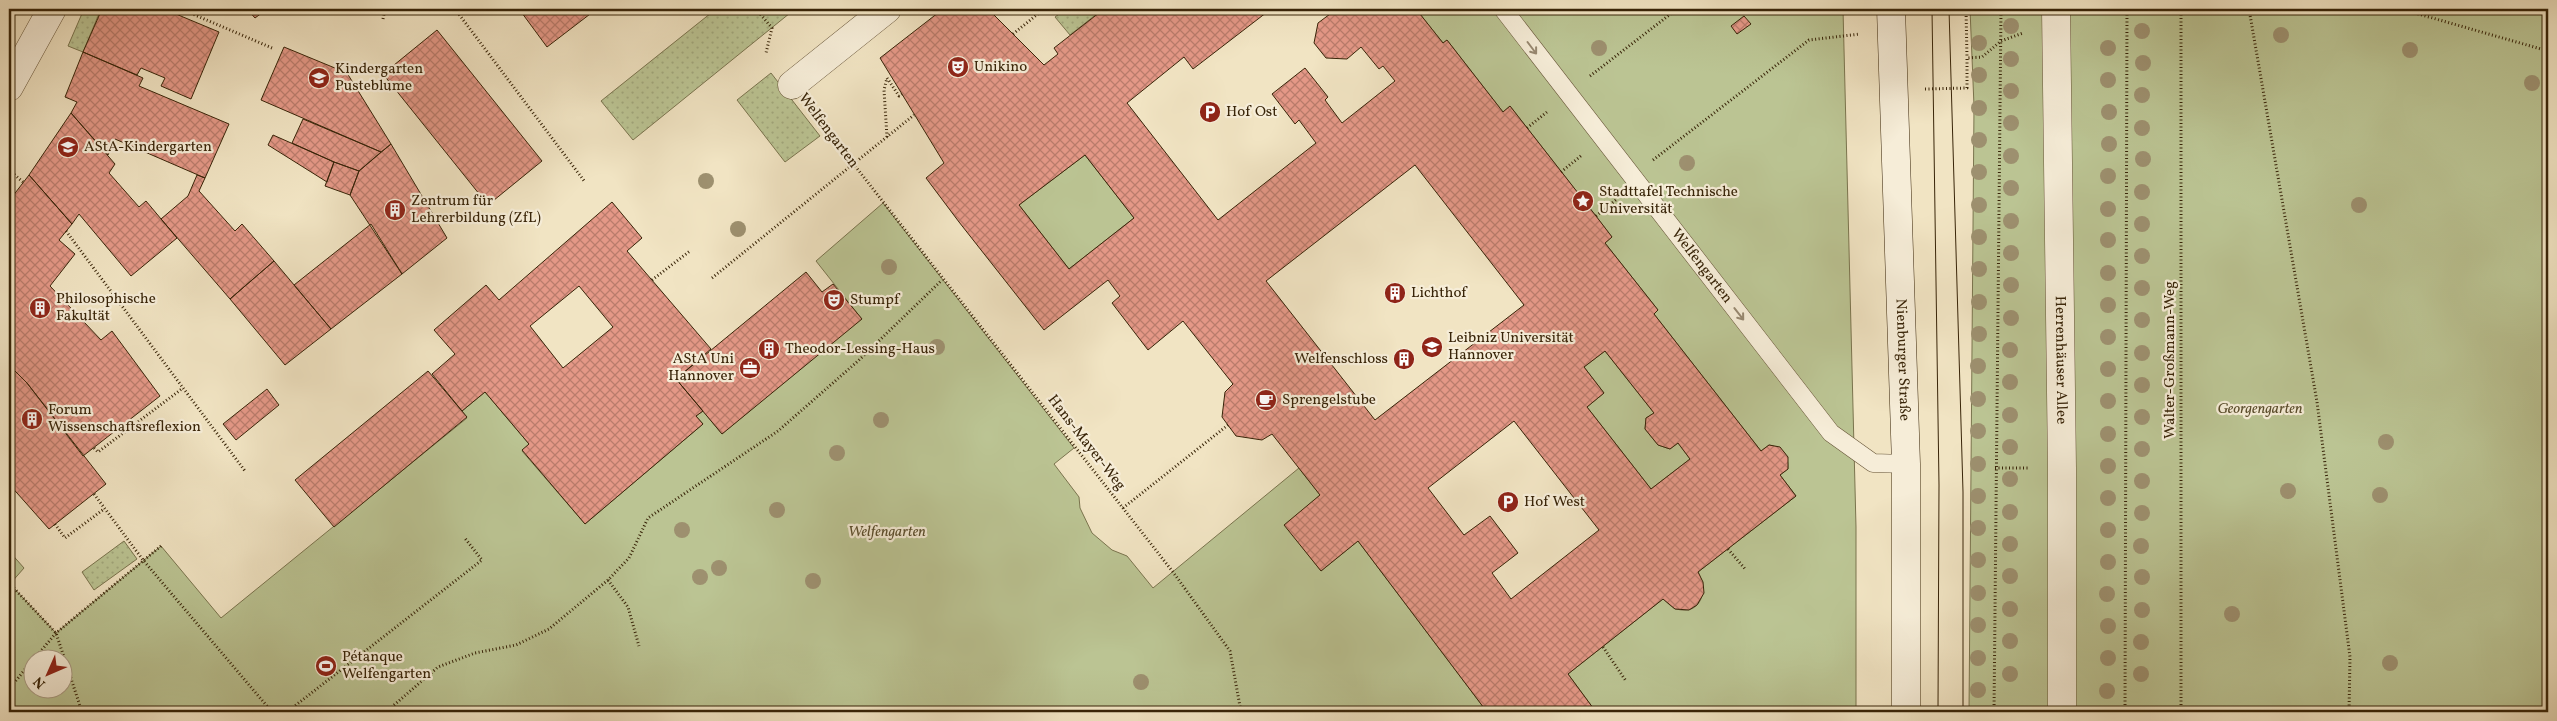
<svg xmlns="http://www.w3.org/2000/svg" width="2557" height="721" font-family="Vollkorn,serif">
  <defs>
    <pattern id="grass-dots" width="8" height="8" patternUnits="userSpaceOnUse" patternTransform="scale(1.25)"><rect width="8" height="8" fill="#bbc493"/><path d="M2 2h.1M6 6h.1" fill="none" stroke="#a2a87d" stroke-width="1.8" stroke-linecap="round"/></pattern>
    <pattern id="building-cross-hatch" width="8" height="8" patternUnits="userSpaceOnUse" patternTransform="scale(1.25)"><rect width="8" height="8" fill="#e49887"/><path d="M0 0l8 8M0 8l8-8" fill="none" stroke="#ba7c6c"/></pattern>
  </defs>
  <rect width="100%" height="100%" fill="#f1e4c3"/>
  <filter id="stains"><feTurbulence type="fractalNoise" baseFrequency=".004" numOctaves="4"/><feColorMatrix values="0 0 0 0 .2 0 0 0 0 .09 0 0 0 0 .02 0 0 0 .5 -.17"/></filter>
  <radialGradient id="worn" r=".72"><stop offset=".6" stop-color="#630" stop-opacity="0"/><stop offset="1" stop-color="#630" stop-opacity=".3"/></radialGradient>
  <path fill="url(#grass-dots)" stroke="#7a744e" d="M84,9h17l-18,43 -15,-6z
    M716,9h79l-162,131 -32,-39z
    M1066,9h37l-33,26 -15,-18z
    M771,73l49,63 -35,26 -48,-62z
    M124,541l13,18 -43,31 -12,-18z"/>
  <path fill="#bbc493" stroke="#7a744e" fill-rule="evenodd" d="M1416,9h427l13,518v185h-260l-28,-38 95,-75c4,3 9,9 13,10 26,7 32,-19 22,-37l98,-76 -16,-21 8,-6c0,-15 -4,-21 -19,-24l-8,6 -107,-137 4,-4 -53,-67 7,-6 -102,-131 -7,6 -56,-72 -4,3z
    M1970,9h578v703h-579l5,-606z
    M1085,155l49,63 -65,51 -50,-64z
    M883,203l191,245 -20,16 25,33 1,11 12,25 20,17 15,6 26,32 146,-120 21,27 -35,30 36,46 37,-30 129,171h-1478v-161l15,17 -14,16 46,49 105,-87 60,72 246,-200 -5,-7 23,-19 44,52 -7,7 63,73 118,-100 -7,-8 7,-5 19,23 139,-116 -45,-57zM32,658h30v30h-30z
    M1605,351l49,62 -8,5 -1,11 13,16 12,4 8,-6 12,16 -39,30 -64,-82 17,-14 -20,-26z"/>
  <path fill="url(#building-cross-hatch)" stroke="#382408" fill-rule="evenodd" d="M102,9h62l55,23 -28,67 -30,-13 4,-8 -24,-10 -4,7 -54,-23z
    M247,9h20l-12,9z
    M519,9h74l1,2 -47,36z
    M943,9h45l56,56 14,-11 -4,-6 50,-39h167l-78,60 -9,-12 -57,46 91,117 98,-77 -17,-23 -4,4 -23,-30 33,-26 23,29 -3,3 17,23 53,-42 -12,-15 -4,3 -18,-22 -14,12 -21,-1 -12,-15 4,-20 16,-12 -2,-2h84l27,34 4,-3 56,72 7,-6 86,110 16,21 -7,6 53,67 -4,4 107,137 8,-6 11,2 8,10v12l-8,6 16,21 -98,76 5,10 1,11 -7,12 -8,5 -14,-1 -12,-10 -95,75 28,38h-109l-129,-171 -37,30 -37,-46 36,-30 -48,-61 -10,6 -26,-4 -14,-19 3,-25 8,-8 -50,-63 -35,29 -36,-47 8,-7 -12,-16 -64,50 -85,-108 -33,-44 18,-15 -64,-105zM1085,155l49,63 -65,51 -50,-64zM1605,351l49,62 -8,5 -1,11 13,16 12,4 8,-6 12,16 -39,30 -64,-82 17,-14 -20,-26zM1514,421l85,109 -88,69 -19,-26 26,-20 -28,-37 -26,19 -36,-47z
    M1744,16l7,8 -14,10 -6,-8z
    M437,30l105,131 -54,44 -105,-131z
    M284,47l63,26 44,71 -10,8 -120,-52z
    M83,52l60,26 -4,8 90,38 -24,54 -90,-39 -7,16 -37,-42 6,-11 -12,-5z
    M71,113l44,51 -6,9 30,34 7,-6 31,37 -46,38 -52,-62 -7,10 -43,-49z
    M303,119l78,33 -22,19 -25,-9 -42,-19z
    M273,135l61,27 -7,20 -59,-37z
    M391,144l56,94 -45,36 -52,-79 9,-24z
    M334,162l25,9 -9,24 -25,-9z
    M1415,165l109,140 -149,115 -109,-139z
    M29,175l43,49 -13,16 16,14 -25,32 51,54 11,-9 48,65 -77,60 -56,-73 -18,-18v-164z
    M197,175l8,3 -6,13 36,40 7,-7 32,37 -44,38 -69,-80 27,-23z
    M612,202l30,36 -15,13 84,98 -35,30 27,32 -7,5 7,8 -118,100 -63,-74 7,-6 -44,-52 -23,19 -30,-37 23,-20 -21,-24 52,-45 13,15zM579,286l34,41 -50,41 -33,-42z
    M371,224l31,50 -71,55 -37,-44z
    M274,261l57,68 -46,36 -55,-66z
    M806,272l16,20 11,-8 29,35 -140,115 -46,-55z
    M9,365l18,18 79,101 -57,45 -40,-45z
    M428,371l39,46 -133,110 -39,-47z
    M267,389l12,16 -43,35 -13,-16z"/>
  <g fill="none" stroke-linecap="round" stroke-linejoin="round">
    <g stroke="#665437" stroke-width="19">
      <g id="lane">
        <path id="s1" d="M1503,9l328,424 42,30 33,1"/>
      </g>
    </g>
    <g stroke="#665437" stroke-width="29">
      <g id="street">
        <path id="s2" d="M2056,9l6,459v244"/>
        <path d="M792,85l95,-76"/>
        <path d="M9,87l43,-78"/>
      </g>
    </g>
    <g stroke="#382408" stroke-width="29">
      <g id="secondary">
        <path id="s3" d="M1891,9l15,455v248"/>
      </g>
    </g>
    <path stroke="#382408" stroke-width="3" stroke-dasharray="1 2.5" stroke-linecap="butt" d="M181,9l91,39
      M455,9l130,173
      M756,9l16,19 -6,25
      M1966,9l1,49
      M2249,9l68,393 33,255 -1,55
      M2401,9l147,42
      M383,19l2,-10
      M1013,34l31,-25
      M1590,76l87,-67
      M1925,89l42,-1v-30l15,-1 19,-16 22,-8
      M812,111l361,461 57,79 11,61
      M1527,128l20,-16
      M887,137l-3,-47 3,-12 12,18 3,-2
      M1653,160l156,-120 51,-6
      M9,170l14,12
      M1561,172l21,-17
      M1596,216l21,-17
      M66,231l179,240
      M712,278l202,-163
      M652,280l38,-29
      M94,448l4,4 85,-64
      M1995,468h34
      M94,494l49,66 129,152
      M1123,508l105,-83
      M55,524l10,14 39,-29
      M1728,549l18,21
      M608,580l20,27 11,39
      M9,583l47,50 26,79
      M1603,647l23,34
      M35,658l21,-25 105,-87
      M9,689l23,-28
      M287,712l195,-152 -18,-23
      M386,712l52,-45 37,-14 41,-8 33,-16 59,-49 21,-22 19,-40 130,-87 80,-70 84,-81
      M1994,712l7,-703
      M2125,712l2,-703
      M2181,712v-703"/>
    <use href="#lane" stroke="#f6edd8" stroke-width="18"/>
    <use href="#street" stroke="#f6edd8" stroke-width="28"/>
    <use href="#secondary" stroke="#f6edd8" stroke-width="28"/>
    <path stroke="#382408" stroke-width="1" d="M1932,9l7,476 -1,227
      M1949,9l14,483v220"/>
  </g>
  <g fill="#9d906f">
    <circle cx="2011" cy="26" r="8"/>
    <circle cx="2142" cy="31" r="8"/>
    <circle cx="2281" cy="35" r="8"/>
    <circle cx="1979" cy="43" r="8"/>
    <circle cx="1599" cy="48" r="8"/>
    <circle cx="2108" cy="48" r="8"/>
    <circle cx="2410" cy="50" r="8"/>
    <circle cx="2011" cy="59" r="8"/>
    <circle cx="2143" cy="63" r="8"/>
    <circle cx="1979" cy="75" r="8"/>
    <circle cx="2108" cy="80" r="8"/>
    <circle cx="2532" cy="83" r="8"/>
    <circle cx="2011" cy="91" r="8"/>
    <circle cx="2142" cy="95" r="8"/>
    <circle cx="1979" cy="108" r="8"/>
    <circle cx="2109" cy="112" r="8"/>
    <circle cx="2011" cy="123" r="8"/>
    <circle cx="2142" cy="128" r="8"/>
    <circle cx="1979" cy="140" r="8"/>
    <circle cx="2109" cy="144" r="8"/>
    <circle cx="2011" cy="156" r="8"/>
    <circle cx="2143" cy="159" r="8"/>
    <circle cx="1687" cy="163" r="8"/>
    <circle cx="1979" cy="172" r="8"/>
    <circle cx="2108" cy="176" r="8"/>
    <circle cx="706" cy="181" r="8"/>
    <circle cx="2011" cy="188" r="8"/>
    <circle cx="2142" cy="192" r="8"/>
    <circle cx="1979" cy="205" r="8"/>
    <circle cx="2359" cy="205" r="8"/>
    <circle cx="2108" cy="209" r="8"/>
    <circle cx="2011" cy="221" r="8"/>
    <circle cx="2142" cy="224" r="8"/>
    <circle cx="738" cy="229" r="8"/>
    <circle cx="1979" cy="237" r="8"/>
    <circle cx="2108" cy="240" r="8"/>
    <circle cx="2011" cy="253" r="8"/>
    <circle cx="2142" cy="256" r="8"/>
    <circle cx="889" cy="267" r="8"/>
    <circle cx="1979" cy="269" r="8"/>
    <circle cx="2108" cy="273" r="8"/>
    <circle cx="2011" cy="285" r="8"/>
    <circle cx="2142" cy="288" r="8"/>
    <circle cx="1979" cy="302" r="8"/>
    <circle cx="2108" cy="305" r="8"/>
    <circle cx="2011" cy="318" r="8"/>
    <circle cx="2142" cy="320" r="8"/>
    <circle cx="1979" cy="334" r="8"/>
    <circle cx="2108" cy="337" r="8"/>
    <circle cx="937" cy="347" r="8"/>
    <circle cx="2010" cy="350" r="8"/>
    <circle cx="2142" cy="353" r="8"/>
    <circle cx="1978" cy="366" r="8"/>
    <circle cx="2108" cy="369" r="8"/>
    <circle cx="2010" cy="382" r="8"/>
    <circle cx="2142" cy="385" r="8"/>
    <circle cx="1978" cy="399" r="8"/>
    <circle cx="2108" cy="401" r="8"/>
    <circle cx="2010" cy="415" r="8"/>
    <circle cx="2142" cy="417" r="8"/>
    <circle cx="881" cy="420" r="8"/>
    <circle cx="1978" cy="431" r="8"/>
    <circle cx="2108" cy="434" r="8"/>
    <circle cx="2386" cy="442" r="8"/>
    <circle cx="2010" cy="447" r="8"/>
    <circle cx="2142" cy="449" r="8"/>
    <circle cx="837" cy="453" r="8"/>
    <circle cx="1978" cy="464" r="8"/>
    <circle cx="2108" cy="466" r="8"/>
    <circle cx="2010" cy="479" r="8"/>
    <circle cx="2142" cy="481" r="8"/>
    <circle cx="2288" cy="491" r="8"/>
    <circle cx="2380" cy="495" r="8"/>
    <circle cx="1978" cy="496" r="8"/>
    <circle cx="2108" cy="498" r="8"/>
    <circle cx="777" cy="510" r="8"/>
    <circle cx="2010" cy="512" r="8"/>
    <circle cx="2142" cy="513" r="8"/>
    <circle cx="1978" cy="528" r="8"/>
    <circle cx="682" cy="530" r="8"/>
    <circle cx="2108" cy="530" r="8"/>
    <circle cx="2010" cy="544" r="8"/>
    <circle cx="2141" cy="546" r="8"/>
    <circle cx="1978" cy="560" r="8"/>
    <circle cx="2108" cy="562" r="8"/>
    <circle cx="719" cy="568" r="8"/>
    <circle cx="2010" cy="576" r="8"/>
    <circle cx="700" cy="577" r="8"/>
    <circle cx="2142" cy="577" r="8"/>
    <circle cx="813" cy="581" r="8"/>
    <circle cx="1978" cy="593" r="8"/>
    <circle cx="2107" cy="594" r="8"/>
    <circle cx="2010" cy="609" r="8"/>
    <circle cx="2142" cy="610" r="8"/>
    <circle cx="2232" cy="614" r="8"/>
    <circle cx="1978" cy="625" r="8"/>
    <circle cx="2108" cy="626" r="8"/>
    <circle cx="2010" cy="641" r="8"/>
    <circle cx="2141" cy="642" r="8"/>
    <circle cx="1978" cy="658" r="8"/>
    <circle cx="2108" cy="658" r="8"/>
    <circle cx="2390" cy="663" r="8"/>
    <circle cx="2010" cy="674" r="8"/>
    <circle cx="2141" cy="674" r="8"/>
    <circle cx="1141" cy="682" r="8"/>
    <circle cx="1978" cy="690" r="8"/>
    <circle cx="2107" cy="691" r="8"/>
  </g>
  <defs><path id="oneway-shaft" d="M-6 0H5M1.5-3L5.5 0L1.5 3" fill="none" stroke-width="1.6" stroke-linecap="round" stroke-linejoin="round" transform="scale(1.25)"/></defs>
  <g stroke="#978870">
    <use href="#oneway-shaft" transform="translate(1532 48) rotate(53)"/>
    <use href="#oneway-shaft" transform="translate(1739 314) rotate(52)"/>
  </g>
  <defs>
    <g id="theatre-disc" transform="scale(1.125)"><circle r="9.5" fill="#8f2418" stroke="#f6edd8"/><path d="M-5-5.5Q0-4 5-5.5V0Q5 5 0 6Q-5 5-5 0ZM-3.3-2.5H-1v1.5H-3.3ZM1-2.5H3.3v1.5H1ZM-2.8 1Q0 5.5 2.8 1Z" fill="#fff"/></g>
    <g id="school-disc" transform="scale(1.125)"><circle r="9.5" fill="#8f2418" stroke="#f6edd8"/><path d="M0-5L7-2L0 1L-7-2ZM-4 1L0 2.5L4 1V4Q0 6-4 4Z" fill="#fff"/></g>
    <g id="parking-disc" transform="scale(1.125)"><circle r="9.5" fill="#8f2418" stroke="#f6edd8"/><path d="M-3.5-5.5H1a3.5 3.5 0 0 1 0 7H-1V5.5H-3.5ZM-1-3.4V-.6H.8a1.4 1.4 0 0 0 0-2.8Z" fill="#fff"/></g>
    <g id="sight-disc" transform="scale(1.125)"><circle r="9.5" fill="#8f2418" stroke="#f6edd8"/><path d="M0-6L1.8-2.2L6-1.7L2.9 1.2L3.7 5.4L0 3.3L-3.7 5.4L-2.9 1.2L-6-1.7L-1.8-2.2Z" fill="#fff"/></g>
    <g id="building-disc" transform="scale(1.125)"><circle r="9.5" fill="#8f2418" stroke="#f6edd8"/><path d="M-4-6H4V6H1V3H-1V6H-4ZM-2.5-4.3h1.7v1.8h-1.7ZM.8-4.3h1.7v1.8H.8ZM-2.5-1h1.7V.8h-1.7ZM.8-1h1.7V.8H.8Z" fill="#fff"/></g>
    <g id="university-disc" transform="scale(1.125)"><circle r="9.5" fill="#8f2418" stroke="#f6edd8"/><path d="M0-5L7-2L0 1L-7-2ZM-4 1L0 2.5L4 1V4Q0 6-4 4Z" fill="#fff"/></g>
    <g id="office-disc" transform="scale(1.125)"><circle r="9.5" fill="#8f2418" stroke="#f6edd8"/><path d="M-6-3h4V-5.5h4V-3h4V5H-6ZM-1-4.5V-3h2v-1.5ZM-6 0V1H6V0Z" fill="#fff"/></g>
    <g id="cafe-disc" transform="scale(1.125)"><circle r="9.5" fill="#8f2418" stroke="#f6edd8"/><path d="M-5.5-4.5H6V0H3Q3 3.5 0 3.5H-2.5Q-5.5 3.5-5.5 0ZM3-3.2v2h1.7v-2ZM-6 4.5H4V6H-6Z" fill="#fff"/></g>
    <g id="stadium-disc" transform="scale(1.125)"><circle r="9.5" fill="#8f2418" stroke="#f6edd8"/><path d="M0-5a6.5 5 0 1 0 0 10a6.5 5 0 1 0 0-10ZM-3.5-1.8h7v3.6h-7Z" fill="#fff"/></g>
  </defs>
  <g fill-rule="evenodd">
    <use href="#theatre-disc" x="958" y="67"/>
    <use href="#school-disc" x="319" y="78"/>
    <use href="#parking-disc" x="1210" y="112"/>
    <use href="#school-disc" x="68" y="147"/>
    <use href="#sight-disc" x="1583" y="201"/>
    <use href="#building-disc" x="395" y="210"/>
    <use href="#building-disc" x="1395" y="293"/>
    <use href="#theatre-disc" x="834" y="300"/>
    <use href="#building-disc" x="40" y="308"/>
    <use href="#university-disc" x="1432" y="347"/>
    <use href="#building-disc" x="769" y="349"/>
    <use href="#building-disc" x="1404" y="359"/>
    <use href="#office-disc" x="750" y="368"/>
    <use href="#cafe-disc" x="1266" y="400"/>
    <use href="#building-disc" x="32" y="419"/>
    <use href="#parking-disc" x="1508" y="502"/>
    <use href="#stadium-disc" x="326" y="666"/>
  </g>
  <g text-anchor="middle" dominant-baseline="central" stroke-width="4.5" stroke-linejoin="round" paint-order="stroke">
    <g font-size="15" fill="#382408" stroke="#f6edd8" text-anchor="start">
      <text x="974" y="67">Unikino</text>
      <text x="335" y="69">Kindergarten<tspan x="335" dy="17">Pusteblume</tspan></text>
      <text x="1226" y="112">Hof Ost</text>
      <text x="84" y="147">AStA-Kindergarten</text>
      <text x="1599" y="192">Stadttafel Technische<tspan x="1599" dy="17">Universität</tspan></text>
      <text x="411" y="201">Zentrum für<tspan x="411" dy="17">Lehrerbildung (ZfL)</tspan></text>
      <text x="1411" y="293">Lichthof</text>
      <text x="56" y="299">Philosophische<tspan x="56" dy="17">Fakultät</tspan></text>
      <text x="850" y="300">Stumpf</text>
      <text x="1448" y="338">Leibniz Universität<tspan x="1448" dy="17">Hannover</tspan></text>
      <text x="785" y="349">Theodor-Lessing-Haus</text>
      <text x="734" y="359" text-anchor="end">AStA Uni<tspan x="734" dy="17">Hannover</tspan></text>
      <text x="1388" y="359" text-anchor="end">Welfenschloss</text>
      <text x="1282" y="400">Sprengelstube</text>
      <text x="48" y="410">Forum<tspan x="48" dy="17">Wissenschaftsreflexion</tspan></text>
      <text x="1524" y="502">Hof West</text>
      <text x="342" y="657">Pétanque<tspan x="342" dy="17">Welfengarten</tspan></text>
    </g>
    <g font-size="15" fill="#382408" stroke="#f6edd8">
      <text transform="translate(828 131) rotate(53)">Welfengarten</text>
      <text stroke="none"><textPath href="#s1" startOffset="325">Welfengarten</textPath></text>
      <text stroke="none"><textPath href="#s3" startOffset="351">Nienburger Straße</textPath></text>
      <text stroke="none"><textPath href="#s2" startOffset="351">Herrenhäuser Allee</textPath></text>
      <text transform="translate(2170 360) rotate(-90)">Walter-Großmann-Weg</text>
      <text transform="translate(1086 443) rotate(52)">Hans-Mayer-Weg</text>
    </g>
    <g font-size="15" font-style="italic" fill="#594c2b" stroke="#f6edd8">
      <text x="2260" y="409">Georgengarten</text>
      <text x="887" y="532">Welfengarten</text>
    </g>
  </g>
  <rect width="2557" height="721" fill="none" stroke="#f1e4c3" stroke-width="30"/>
  <rect x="10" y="10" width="2537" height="701" fill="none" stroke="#382408" stroke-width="2.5"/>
  <rect x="15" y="15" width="2527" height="691" fill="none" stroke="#382408"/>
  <g transform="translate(48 674) rotate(225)"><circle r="24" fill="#f6edd8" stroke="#aa9d85"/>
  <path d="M0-4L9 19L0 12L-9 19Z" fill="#8f2418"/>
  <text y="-8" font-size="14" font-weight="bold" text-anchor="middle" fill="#382408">N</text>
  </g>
  <rect width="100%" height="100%" filter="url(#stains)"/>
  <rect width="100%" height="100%" fill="url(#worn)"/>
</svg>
